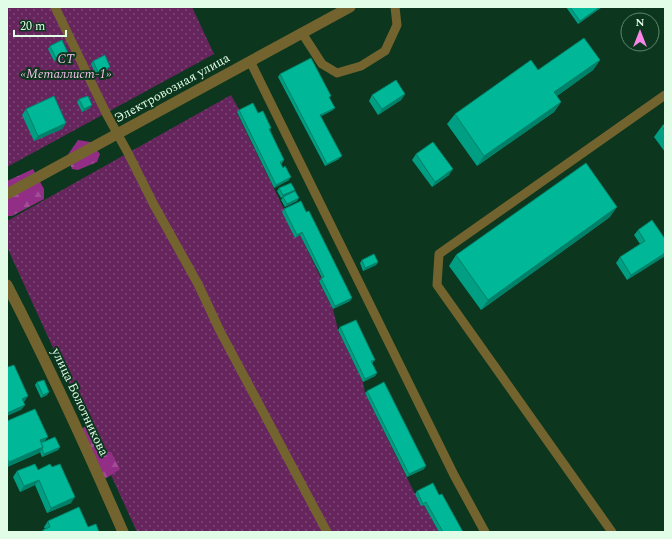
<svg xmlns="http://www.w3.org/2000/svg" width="672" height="539" font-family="Spectral,serif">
  <defs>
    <pattern id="grass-dots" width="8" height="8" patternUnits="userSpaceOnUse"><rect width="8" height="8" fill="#67255e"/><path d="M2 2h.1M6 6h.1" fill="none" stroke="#7c4675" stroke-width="1.8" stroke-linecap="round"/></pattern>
    <pattern id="forest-firs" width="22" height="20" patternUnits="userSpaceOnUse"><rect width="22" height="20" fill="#922e85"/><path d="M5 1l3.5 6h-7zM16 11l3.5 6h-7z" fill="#a14d96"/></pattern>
  </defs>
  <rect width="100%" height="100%" fill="#0c361d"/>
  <path fill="url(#grass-dots)" d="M7,7h185l22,47 -207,113z
    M231,95l9,16 -3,2 48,98 -2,1 12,25 5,-2 22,45 -3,2 14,27 5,21 25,52 2,11 50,101 9,11 15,27h-302l-130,-285v-26z"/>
  <path fill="url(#forest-firs)" d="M78,140l12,2 10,12 -3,8 -19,8 -6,-1 -5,-13z
    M33,169l11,20v10l-32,17h-5v-35z
    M92,423l8,15 -3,13 14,1 9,17 -15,10 -24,-50z"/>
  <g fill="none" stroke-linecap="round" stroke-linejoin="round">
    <path stroke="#73642f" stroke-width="9" d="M55,7l51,106 22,40 26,52 44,79 22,47 107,201
      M302,33l20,31 15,9 24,-7 24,-15 12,-26 -2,-18
      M250,61l204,414 31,57
      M612,532l-175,-247 2,-31 226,-159"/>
    <path stroke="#73642f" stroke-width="11" d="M7,285c42,81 80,164 116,247"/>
    <path stroke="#73642f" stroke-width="11" d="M7,194l343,-187"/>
  </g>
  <path fill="#009e82" d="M566,7h36l-24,17z
    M50,46l18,7 -2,3 -12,5 -6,-12z
    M600,60l-7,10 -36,26 4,6 -7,10 -77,54 -30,-42 8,-10 83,-44z
    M93,61l15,8 -12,6 -5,-11z
    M280,74l51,22 -2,2 4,12 -12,6 18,43 -14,7 -47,-89z
    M405,94l-4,6 -23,15 -9,-14 3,-6z
    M79,99l11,9 -8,4 -5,-10z
    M26,109l40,14 -4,6 -28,12 -12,-26z
    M239,110l19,3 13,15 -1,2 14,30 -2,3 -1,1 8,16 -15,8 -37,-76z
    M665,124v28l-11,-15 8,-11z
    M416,154l33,21 -17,12 -20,-27z
    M279,188l14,4 6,6 -2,3 -12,6 -4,-7 2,-3 -2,1 -4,-7z
    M301,201l49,100 -17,8 -14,-28 3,-3 -22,-43 -5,3 -13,-26 2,-3z
    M610,217l-129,93 -32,-44 7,-11z
    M638,230l27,9v17l-38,24 -11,-17 4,-6 20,-13 -6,-9z
    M362,260l16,2 -2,3 -13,6 -3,-8z
    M340,327l35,33 -3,3 5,10 -2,3 -12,6 -25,-52z
    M37,382l12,10 -2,3 -6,3 -6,-13z
    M367,391l57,78 -17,8 -42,-84z
    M7,421l37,21 16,5 -2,3 -16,7 -2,-5 -1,1 -32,14z
    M52,467l19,36 -24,10 -12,-28 -15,7 -7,-15 4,-6 21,-1z
    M417,491l22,4 24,37h-24l-15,-27 -3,1 -6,-12z
    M48,521l40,6 11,5h-58l2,-2 2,-1 -1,-2z"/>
  <path fill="#00816a" d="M600,7h2l-24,17 2,-3z
    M68,53l-2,3 -12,5 2,-3z
    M600,60l-7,10 -46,33 7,-11z
    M110,67l-2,2 -12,6 2,-3z
    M405,94l-4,6 -23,15 4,-6z
    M561,102l-7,10 -77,54 7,-10z
    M92,105l-2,3 -8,4 2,-3z
    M335,108l-2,2 -15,8 2,-3z
    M66,123l-4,6 -28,12 4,-5z
    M342,156l-3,3 -14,7 2,-2z
    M453,169l-4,6 -17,12 3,-5z
    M291,177l-2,3 -15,8 2,-3z
    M295,190l-3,3 -11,5 2,-3z
    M299,198l-2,3 -12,6 2,-3z
    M617,207l-7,10 -129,93 7,-10z
    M302,232l-2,3 -5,3 2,-3z
    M665,253v3l-38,24 4,-5z
    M378,262l-2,3 -13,6 2,-3z
    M352,298l-2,3 -17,8 2,-3z
    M377,373l-2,3 -12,6 2,-3z
    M49,392l-2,3 -6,3 2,-3z
    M28,396l-4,6 -6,2 4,-5z
    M25,405l-4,5 -14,6v-3z
    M48,437l-4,5 -8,4 4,-6z
    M43,447l-4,6 -32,14v-2l2,-3z
    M60,447l-2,3 -16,7 2,-3z
    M426,466l-2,3 -17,8 2,-3z
    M39,480l-4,5 -15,7 4,-6z
    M75,497l-4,6 -24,10 4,-5z"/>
  <path fill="#00b897" stroke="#00816a" d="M570,7h30l-20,14z
    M584,38l16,22 -46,32 7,10 -77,54 -29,-42 76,-54 7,10z
    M62,40l6,13 -12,5 -6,-12z
    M105,55l5,12 -12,5 -5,-11z
    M311,58l20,38 -2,1 6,11 -15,7 22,41 -15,8 -47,-90z
    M396,80l9,14 -23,15 -10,-14z
    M54,96l12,27 -28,13 -12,-27z
    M88,96l4,9 -8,4 -5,-10z
    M253,103l5,10 5,-2 8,17 -2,1 15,31 -4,2 3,6 2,-2 6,11 -15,8 -37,-75z
    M665,124v7l-3,-5z
    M433,142l20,27 -18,13 -19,-28z
    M586,163l31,44 -129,93 -32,-45z
    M291,183l4,7 -12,5 -4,-7z
    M295,191l4,7 -12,6 -4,-7z
    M301,201l5,11 3,-1 43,87 -17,8 -14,-28 3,-1 -22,-45 -5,3 -13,-26z
    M652,220l13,19v14l-34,22 -11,-18 25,-16 -7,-11z
    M374,254l4,8 -13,6 -3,-8z
    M356,320l19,40 -4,1 6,12 -12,6 -25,-52z
    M14,365l14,31 -6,3 3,6 -18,8v-47l1,1z
    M44,380l5,12 -6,3 -6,-13z
    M384,382l42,84 -17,8 -42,-83z
    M35,409l13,28 -8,3 3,7 -34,15 -2,-4v-37z
    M55,437l5,10 -16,7 -2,-5 1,-2 -2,-4z
    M35,464l3,6 12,-6 2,3 8,-3 15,33 -24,11 -12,-28 -15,6 -7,-15z
    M433,483l6,12 3,-1 21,38h-20l-17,-30 -3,2 -6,-13z
    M79,507l9,20 8,-3 3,8h-55l-1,-2 7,-3 -2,-6z"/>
  <g text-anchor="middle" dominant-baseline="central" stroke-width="4" stroke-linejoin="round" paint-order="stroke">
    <g font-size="13" font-style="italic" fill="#f3bfe8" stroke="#0c361d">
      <text x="66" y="59">СТ<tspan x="66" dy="15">«Металлист-1»</tspan></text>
    </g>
    <g font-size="13" fill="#e1fde8" stroke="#0c361d">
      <text transform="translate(172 88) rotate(-29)">Электровозная улица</text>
      <text transform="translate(80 402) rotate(65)">улица Болотникова</text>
    </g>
  </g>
  <rect width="672" height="539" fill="none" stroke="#e1fde8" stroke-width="16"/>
  <g transform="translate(640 32)"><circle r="19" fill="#0c361d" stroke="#61866e"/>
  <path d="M0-3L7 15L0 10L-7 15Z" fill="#fa87e7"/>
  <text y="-6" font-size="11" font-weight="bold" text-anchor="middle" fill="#e1fde8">N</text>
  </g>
  <path d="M14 30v6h52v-6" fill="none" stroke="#e1fde8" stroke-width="2"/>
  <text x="20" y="30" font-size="12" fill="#e1fde8" stroke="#0c361d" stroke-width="3" paint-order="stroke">20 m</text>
</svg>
